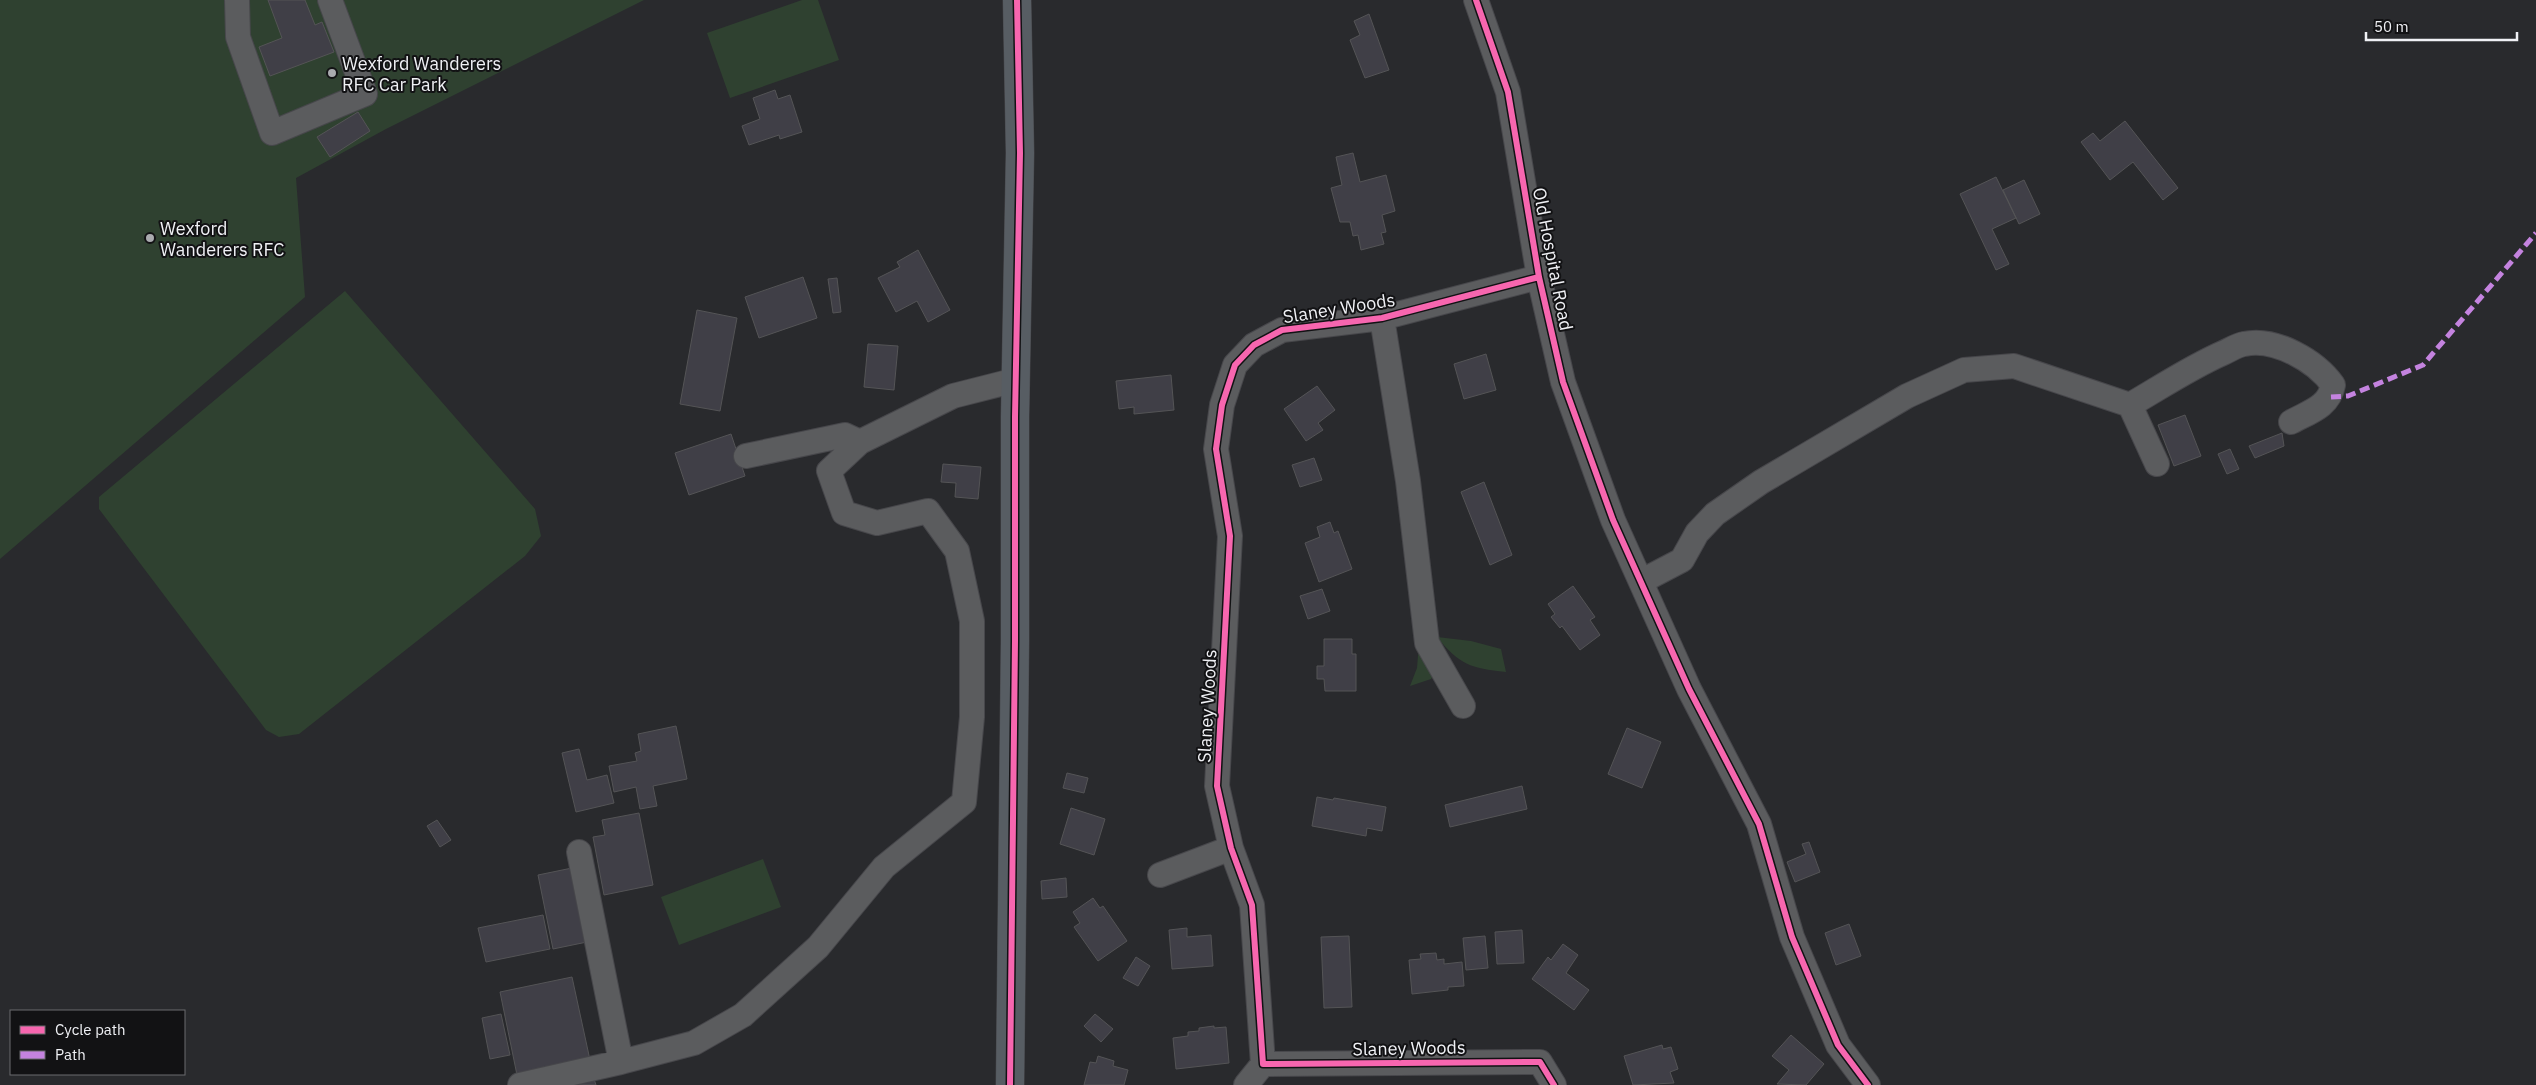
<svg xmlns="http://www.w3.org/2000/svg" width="2536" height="1085" font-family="'IBM Plex Sans',sans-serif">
  <rect width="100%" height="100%" fill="#292a2d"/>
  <path fill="#2f4130" d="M0,0h644l-258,129 -90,49 9,119 -305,262z
    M802,0h16l21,60 -109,38 -23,-65z
    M345,291l190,218 6,27 -16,20 -226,178 -20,3 -13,-7 -167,-221v-12z
    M1437,637l34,4 30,8 5,23c-36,-4 -46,-7 -69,-35z
    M1419,643l16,30 -4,6 -21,7 7,-18z
    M763,859l18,48 -102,38 -18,-48z"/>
  <path fill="#403f47" stroke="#545456" d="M268,0h37l10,25 7,-3 12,30 -64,24 -11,-29 23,-9z
    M1369,14l20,56 -24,8 -15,-38 10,-5 -6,-14z
    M775,90l3,9 12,-4 12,37 -22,7 -1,-4 -30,10 -7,-19 18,-7 -7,-21z
    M358,112l12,19 -40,26 -13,-20z
    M2125,121l53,67 -15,12 -30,-38 -23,18 -29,-38 12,-9 7,8z
    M1353,153l7,29 26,-7 9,36 -13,4 4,17 -5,1 3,11 -23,6 -3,-15 -5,1 -3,-14h-10l-9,-34 11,-3 -6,-28z
    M1996,177l20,41 -24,11 17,35 -13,6 -36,-76z
    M2024,180l16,34 -21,10 -16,-34z
    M918,250l32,60 -22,12 -11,-21 -21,11 -18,-34 22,-11 -3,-5z
    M803,277l14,41 -58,20 -14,-41z
    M837,278l4,34 -8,1 -5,-34z
    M697,310l40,8 -17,93 -40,-7z
    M868,344l30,2 -4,44 -30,-3z
    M1486,354l10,36 -32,9 -10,-35z
    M1171,375l3,35 -40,4v-7l-15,2 -3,-28z
    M1317,386l18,24 -17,13 5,7 -17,11 -22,-32z
    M2185,415l16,41 -27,10 -16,-41z
    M2282,433l2,13 -29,12 -6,-12z
    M731,434l14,42 -56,19 -14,-42z
    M2230,449l9,20 -12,5 -9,-20z
    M1314,458l8,22 -22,7 -8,-22z
    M943,464l38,3 -3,32 -23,-2 1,-14 -15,-1z
    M1484,482l28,73 -22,10 -29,-73z
    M1330,522l4,11 4,-2 14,38 -33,13 -14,-39 15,-6 -3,-10z
    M1573,586l22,31 -5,3 10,15 -20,15 -18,-24 -2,2 -9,-11 4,-3 -7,-10z
    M1322,589l8,22 -22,8 -8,-23z
    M1324,639h28v15h4v37h-31l-1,-12h-7v-13h7z
    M676,726l11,53 -34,7 4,20 -17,3 -4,-22 -22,5 -5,-26 28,-5 -2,-8 6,-2 -3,-17z
    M1627,728l34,14 -19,46 -34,-14z
    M579,749l8,31 20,-5 7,28 -38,9 -14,-59z
    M1067,773l21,5 -4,15 -21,-5z
    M1522,786l5,23 -77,18 -5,-22z
    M1317,797l16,3 1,-2 52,9 -4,24 -15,-3 -1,8 -54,-10z
    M1071,808l34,11 -11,36 -34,-11z
    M639,813l14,72 -49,10 -11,-58 12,-2 -3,-15z
    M437,820l14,20 -11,7 -13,-21z
    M1809,842l11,30 -25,10 -8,-20 19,-8 -4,-10z
    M572,868l15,74 -34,7 -15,-74z
    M1066,878l1,19 -25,2 -1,-18z
    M1093,898l7,10 3,-2 24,35 -29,20 -24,-34 6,-4 -7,-11z
    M543,915l7,34 -64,13 -8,-34z
    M1849,924l12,32 -25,9 -11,-32z
    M1187,928v9l24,-2 2,31 -41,3 -3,-39z
    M1522,930l2,33 -27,1 -2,-32z
    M1349,936l3,71 -28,1 -3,-71z
    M1485,936l3,32 -22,2 -3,-32z
    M1563,944l15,11 -12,18 23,17 -15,20 -42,-31 16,-22 3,3z
    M1436,953l1,7 7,-1v5l18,-2 2,24 -16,1v3l-36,4 -3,-34 12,-1 -1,-5z
    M1136,957l14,9 -12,20 -15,-8z
    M572,977l18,83 -73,15 -17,-83z
    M501,1014l9,41 -20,4 -8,-41z
    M1095,1014l18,15 -12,13 -17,-16z
    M1214,1026v2l12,-1 3,36 -53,6 -3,-31 15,-2v-4l11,-1v-3z
    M1791,1035l33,29 -18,21 -29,-1 12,-14 -17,-14z
    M1662,1045l1,4 8,-2 7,22 -8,3 4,11 -41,2 -9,-29z
    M1098,1056l16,5 -1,5 15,4 -4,15h-40l6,-23 6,1z
    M594,1079l2,6h-28z"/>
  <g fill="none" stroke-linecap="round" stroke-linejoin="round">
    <g stroke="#47474b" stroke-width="26">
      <path id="minor" d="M237,0l1,37 34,96 93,-39 -35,-94
        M1476,0l32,92 31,185 24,105 50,138 76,169 70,135 33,113 46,108 30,40
        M1539,277l-157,41 -100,12 -28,15 -19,20 -13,40 -6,44 14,87 -13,250 14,62 21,57 11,159 277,-2 14,23
        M1382,318l26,163 19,162 36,63
        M2130,405c31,-18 61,-38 93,-52 7,-3 14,-8 21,-9 31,-7 72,17 89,41 -4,22 -24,27 -42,37
        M746,456l99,-21 15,7
        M1642,581l40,-21 15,-27 18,-19 46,-32 146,-86 57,-26 50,-4 116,39 27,59
        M579,852l42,210
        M1160,875l71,-27
        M520,1085l101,-23 73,-19 49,-28 75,-68 66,-80 80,-65 8,-85v-96l-15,-70 -29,-40 -51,12 -33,-10 -15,-42 31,-29 93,-46 63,-16
        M1246,1085l17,-21"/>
    </g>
    <g stroke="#47474b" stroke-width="29">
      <path id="major" d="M1010,1085l5,-444v-224l5,-264 -3,-153"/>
    </g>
    <use href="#minor" stroke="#5b5c5e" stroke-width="24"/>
    <use href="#major" stroke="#575d63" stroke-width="28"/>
    <path stroke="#c483df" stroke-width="5" stroke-dasharray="10 5" stroke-linecap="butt" d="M2331,397l17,-1 75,-31 113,-132"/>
    <g stroke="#121214" stroke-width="9">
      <path id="cycleway" d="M1476,0l32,92 31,185 24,105 50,138 76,169 70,135 33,113 46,108 30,40
        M1539,277l-157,41 -100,12 -28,15 -19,20 -13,40 -6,44 14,87 -13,250 14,62 21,57 11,159 277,-2 14,23
        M1010,1085l5,-444v-224l5,-264 -3,-153"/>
    </g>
    <use href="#cycleway" stroke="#f766af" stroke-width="6"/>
  </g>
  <g fill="#aaabaf" stroke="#121214" stroke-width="2">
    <circle cx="332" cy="73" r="5"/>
    <circle cx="150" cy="238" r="5"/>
  </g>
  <g text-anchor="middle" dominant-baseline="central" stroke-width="4" stroke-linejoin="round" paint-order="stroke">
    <g font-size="18" fill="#f0f1f5" stroke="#121214" text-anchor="start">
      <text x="342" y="63">Wexford Wanderers<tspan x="342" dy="21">RFC Car Park</tspan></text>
      <text x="160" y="228">Wexford<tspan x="160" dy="21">Wanderers RFC</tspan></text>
    </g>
    <g font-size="18" fill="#f0f1f5" stroke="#121214">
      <text transform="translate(1553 259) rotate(79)">Old Hospital Road</text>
      <text transform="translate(1339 308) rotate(-9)">Slaney Woods</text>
      <text transform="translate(1207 706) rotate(-87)">Slaney Woods</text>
      <text transform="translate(1409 1048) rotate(-1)">Slaney Woods</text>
    </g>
  </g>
  <rect x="10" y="1010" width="175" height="65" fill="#121214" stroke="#6b6b6e"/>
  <rect x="20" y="1026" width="25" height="8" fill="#f766af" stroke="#6b6b6e"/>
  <text x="55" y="1035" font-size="15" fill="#f0f1f5">Cycle path</text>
  <rect x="20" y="1051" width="25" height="8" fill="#c483df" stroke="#6b6b6e"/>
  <text x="55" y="1060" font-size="15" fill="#f0f1f5">Path</text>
  <path d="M2366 32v8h151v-8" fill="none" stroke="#f0f1f5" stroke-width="2.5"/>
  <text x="2374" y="32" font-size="15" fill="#f0f1f5" stroke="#121214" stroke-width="4" paint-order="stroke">50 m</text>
</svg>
